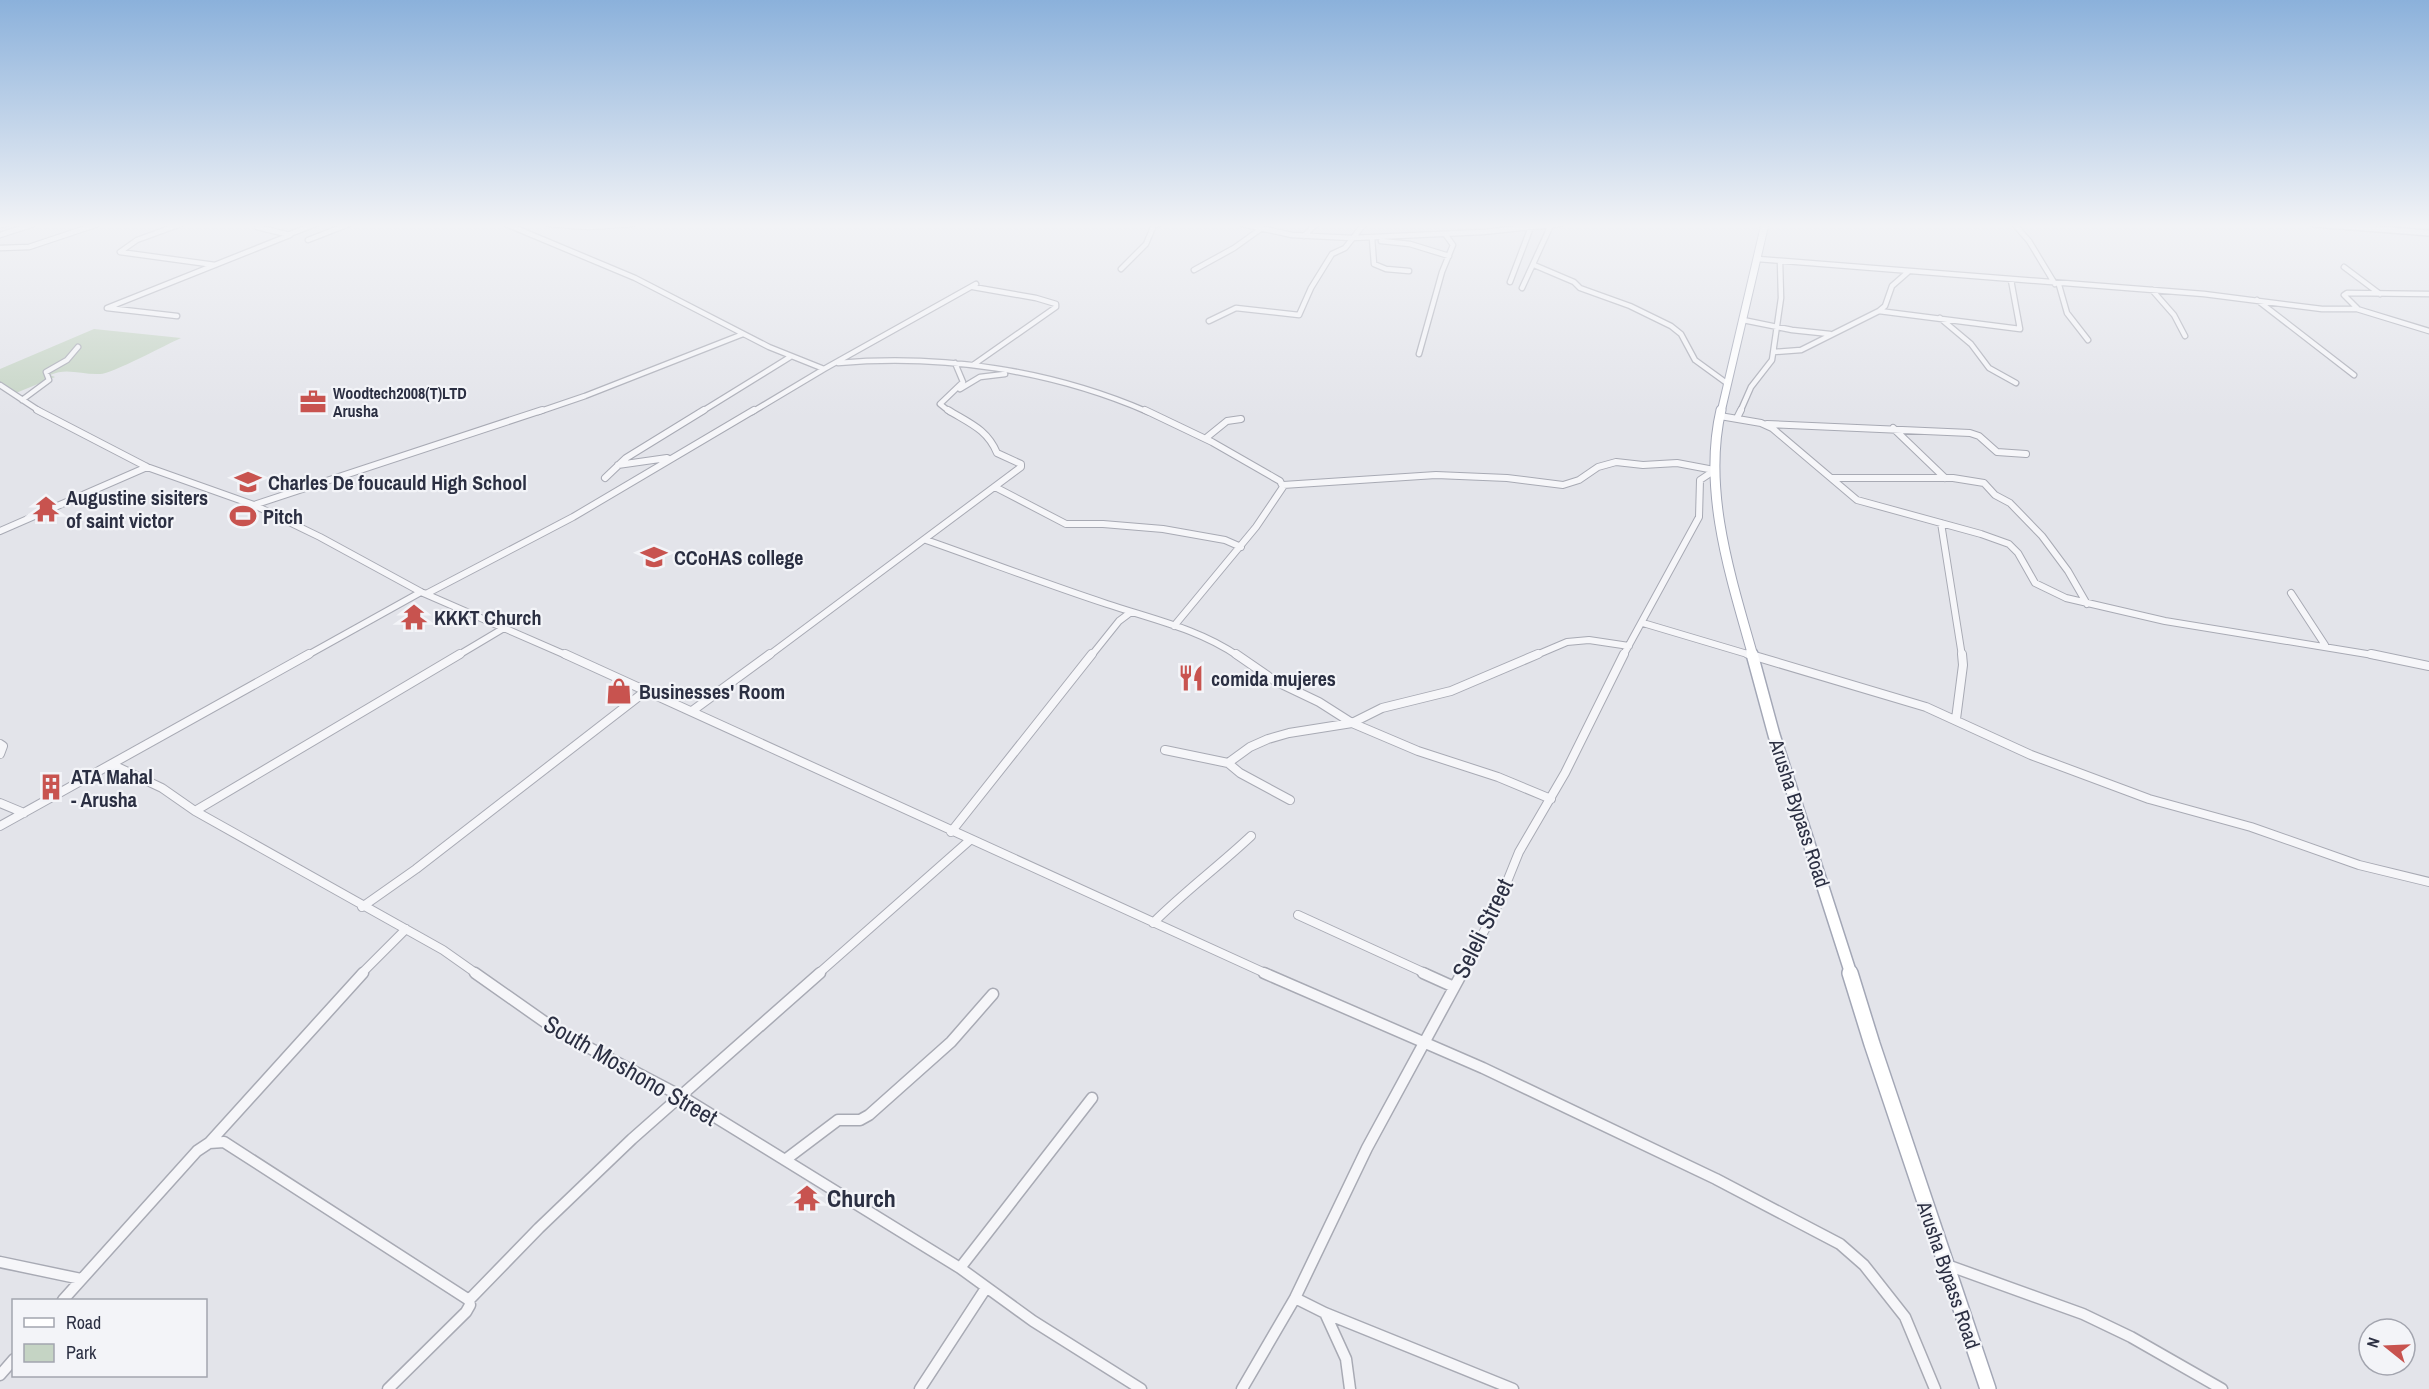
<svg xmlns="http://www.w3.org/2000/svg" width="2429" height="1389" font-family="'Archivo Narrow',sans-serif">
  <rect width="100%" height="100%" fill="#e3e4ea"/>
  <path fill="#c5d4c4" d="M94,329l87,9c-14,6 -69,36 -81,36 -18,1 -33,-7 -50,1l5,2 -44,18 -11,-6v-20z"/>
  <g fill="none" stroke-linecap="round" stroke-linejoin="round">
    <g stroke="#a8aab4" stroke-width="7">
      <path id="minor-far3" d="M181,224l-44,16 -17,12 95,13
        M506,224l129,54 134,69 55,22 -72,43
        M549,224l39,3 45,-3
        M1242,224l50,11 60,3 131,-6 77,-8
        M2014,224l15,17 26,43
        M0,225l6,-1
        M290,234l26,-10
        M0,235l34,-11
        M1304,236l12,-12
        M1372,238l2,26 12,5 23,2
        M308,240l41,-16
        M1381,241l29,3 39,12
        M0,248l29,-1 69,-23
        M1758,259l446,35 118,15h36l-14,-14 3,-2 82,1
        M1534,265l40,17 6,6 50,18 41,20 10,8 14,26 33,24
        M2344,267l36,27
        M1121,269l25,-25 8,-19 5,-1
        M1194,270l40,-22 28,-20
        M1510,282l21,-55
        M2059,285l8,28 21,27
        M973,287l63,11 20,6v3l-83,58
        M1522,288l29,-63
        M2152,290l22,25 11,21
        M2257,300l97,75
        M2357,309l72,22
        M1879,311l141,18 -9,-49
        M177,316l-70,-8 183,-73 -33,-8 -1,-3
        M1940,318l31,26 18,24 27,15
        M1743,320l49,10 38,4
        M1209,321l27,-13 63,7 12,-27 21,-34 13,-6 19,-24
        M1774,352l27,-2 78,-39 6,-5 7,-20 16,-14
        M1419,354l23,-82 11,-27 -8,-11
        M838,363c105,-9 213,7 310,49
        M824,369l152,-85
        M0,385l41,27
        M960,389l20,-12 25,-3
        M22,400l27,-20 -3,-8 21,-12 11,-13
        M538,412l47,-16 158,-62
        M701,412l89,-55
        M950,412l-10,-8 23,-22 -8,-19
        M1740,412l11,-25 21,-27 9,-62 -1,-37"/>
    </g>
    <g stroke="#a8aab4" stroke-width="8">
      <path id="minor-far2" d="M37,410l110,57 107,38 66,32 101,55 147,64
        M1145,410l67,32 68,39 3,6 -27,40 -82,99
        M1720,416l41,7 11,5 85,72 124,34 28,10 9,9 17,30 31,15 99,23 214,35
        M1737,418l4,-8
        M1767,424l203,9 9,3 18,16 29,2
        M1893,428l52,50
        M1206,438l21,-17 14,-2
        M618,465l49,-7
        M605,478l21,-20 78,-48
        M1832,478h121l31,5 11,12 15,8 32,33 26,35 19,33
        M1283,485l153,-10 71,3 56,7 16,-5 19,-13 18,-5 27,3 34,-2 37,7
        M995,487l71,37h37l60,5 62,11 16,7
        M254,505l288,-95
        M1941,523l21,133
        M0,531l147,-64
        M926,540c60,21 120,44 181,64 45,15 92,25 131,52
        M2291,593l34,52
        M426,594l147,-77 181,-107
        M1643,623l111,33
        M306,656l115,-64
        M457,656l47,-28
        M768,656l253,-189v-3l-24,-11c-10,-24 -28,-30 -49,-43
        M1091,656l28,-35 12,-9
        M1534,656l33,-14 22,-2 40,6
        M1623,656l76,-139 1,-37 15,-10"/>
    </g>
    <g stroke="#a8aab4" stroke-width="10">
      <path id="minor-far1" d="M565,654l702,320
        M1236,654l39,27 44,21 33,21 66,28 80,26 53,22
        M1748,654l178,53 105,48 118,44 102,28 108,38 70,17
        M2371,654l58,12
        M692,711l78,-57
        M1956,719l7,-54 -1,-11
        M0,744l3,2 -3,8
        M1165,750l63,13 22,-16 18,-8 21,-6 63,-10 30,-15 69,-17 87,-37
        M1228,763l12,10 50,27
        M113,765l49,23 33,23 248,139 34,24
        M0,803l24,10
        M195,811l265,-157
        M0,826l309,-172
        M951,832l141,-178
        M362,907l54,-38 231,-179
        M1298,915l129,59
        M1153,923c31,-31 66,-57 98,-87
        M361,974l45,-45
        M818,974l152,-134
        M1461,974l35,-65 23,-57 46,-79 59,-119"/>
    </g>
    <g stroke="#a8aab4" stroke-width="13">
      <path id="minor" d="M475,973l84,59 122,64 279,172 73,53 108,68
        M1264,973l219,95 233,111 124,65 24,21 41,52 30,72
        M1423,973l31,14
        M209,1143l154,-170
        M785,1160l53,-40h22l9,-5 82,-73 42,-48
        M0,1262l81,17
        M1947,1265l136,49 48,23 91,52
        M960,1268l132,-170
        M1295,1298l30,15 188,76
        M63,1300l134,-149 12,-8 15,-1 245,158 1,5 -4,7 -78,77
        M469,1300l70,-72 93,-89 188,-166
        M1325,1313l21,46 4,30
        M0,1375l14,-16
        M920,1389l66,-101
        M1242,1389l53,-91 72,-150 95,-175"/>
    </g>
    <g stroke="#a8aab4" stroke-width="8">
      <path id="tertiary" d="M2314,224l115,9"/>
    </g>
    <g stroke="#a3a7b6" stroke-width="9">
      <path id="primary-far3" d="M1721,412l44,-188"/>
    </g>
    <g stroke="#a3a7b6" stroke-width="11">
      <path id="primary-far2" d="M1721,410c-19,81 10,168 32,246"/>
    </g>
    <g stroke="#a3a7b6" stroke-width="14">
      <path id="primary-far1" d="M1752,654l22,81 77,239"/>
    </g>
    <g stroke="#a3a7b6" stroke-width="18">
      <path id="primary" d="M1850,973l22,71 116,345"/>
    </g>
    <use href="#minor-far3" stroke="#f6f6f9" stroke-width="4.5"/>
    <use href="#minor-far2" stroke="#f6f6f9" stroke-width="6"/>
    <use href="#minor-far1" stroke="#f6f6f9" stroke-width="8"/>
    <use href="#minor" stroke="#f6f6f9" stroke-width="10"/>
    <use href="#tertiary" stroke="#f6f6f9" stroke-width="5"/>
    <use href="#primary-far3" stroke="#fff" stroke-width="7"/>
    <use href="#primary-far2" stroke="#fff" stroke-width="9"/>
    <use href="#primary-far1" stroke="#fff" stroke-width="11"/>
    <use href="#primary" stroke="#fff" stroke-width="15"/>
  </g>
  <linearGradient id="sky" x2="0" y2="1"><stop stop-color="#8bb1db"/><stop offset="0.54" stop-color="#f2f3f6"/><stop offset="1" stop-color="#f2f3f6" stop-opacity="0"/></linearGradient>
  <rect width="2429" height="418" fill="url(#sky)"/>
  <defs>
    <g id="office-bare" transform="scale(2.07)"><path d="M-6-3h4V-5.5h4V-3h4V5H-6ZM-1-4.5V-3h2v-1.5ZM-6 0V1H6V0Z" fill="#c8534f" stroke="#f3f4f8" stroke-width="2.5" paint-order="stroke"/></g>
    <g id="school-bare" transform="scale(2.07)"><path d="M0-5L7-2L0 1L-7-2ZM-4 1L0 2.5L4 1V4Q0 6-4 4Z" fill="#c8534f" stroke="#f3f4f8" stroke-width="2.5" paint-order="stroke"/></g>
    <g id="temple-bare" transform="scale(2.07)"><path d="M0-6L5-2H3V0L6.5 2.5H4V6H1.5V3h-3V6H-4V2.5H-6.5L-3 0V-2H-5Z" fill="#c8534f" stroke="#f3f4f8" stroke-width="2.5" paint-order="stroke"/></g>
    <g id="stadium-bare" transform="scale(2.07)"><path d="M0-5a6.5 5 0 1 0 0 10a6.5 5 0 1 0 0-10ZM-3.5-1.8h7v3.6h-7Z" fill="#c8534f" stroke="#f3f4f8" stroke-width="2.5" paint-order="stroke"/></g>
    <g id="university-bare" transform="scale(2.07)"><path d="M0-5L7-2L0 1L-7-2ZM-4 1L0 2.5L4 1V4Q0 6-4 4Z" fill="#c8534f" stroke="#f3f4f8" stroke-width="2.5" paint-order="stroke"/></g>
    <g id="restaurant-bare" transform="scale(2.07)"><path d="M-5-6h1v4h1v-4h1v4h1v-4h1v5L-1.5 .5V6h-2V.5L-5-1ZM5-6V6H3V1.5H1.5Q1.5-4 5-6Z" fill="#c8534f" stroke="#f3f4f8" stroke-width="2.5" paint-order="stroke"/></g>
    <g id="shop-bare" transform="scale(2.07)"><path d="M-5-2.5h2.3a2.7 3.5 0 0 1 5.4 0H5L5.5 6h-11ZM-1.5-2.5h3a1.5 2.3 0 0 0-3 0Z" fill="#c8534f" stroke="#f3f4f8" stroke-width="2.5" paint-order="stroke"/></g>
    <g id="building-bare" transform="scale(2.07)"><path d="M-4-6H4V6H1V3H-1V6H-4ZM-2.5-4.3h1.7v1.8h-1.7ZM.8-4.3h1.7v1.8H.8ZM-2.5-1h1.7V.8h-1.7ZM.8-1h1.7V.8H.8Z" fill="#c8534f" stroke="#f3f4f8" stroke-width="2.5" paint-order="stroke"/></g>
  </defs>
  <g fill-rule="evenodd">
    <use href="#office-bare" x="313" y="402"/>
    <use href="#school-bare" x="248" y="482"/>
    <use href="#temple-bare" x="46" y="509"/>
    <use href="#stadium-bare" x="243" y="516"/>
    <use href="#university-bare" x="654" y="557"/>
    <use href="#temple-bare" x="414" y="617"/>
    <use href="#restaurant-bare" x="1191" y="678"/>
    <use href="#shop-bare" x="619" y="691"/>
    <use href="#building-bare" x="51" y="787"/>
    <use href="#temple-bare" x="807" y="1198"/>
  </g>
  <g text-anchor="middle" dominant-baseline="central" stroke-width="4.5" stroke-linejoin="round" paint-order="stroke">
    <g font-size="16" font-weight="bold" fill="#2b2f42" stroke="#f3f4f8" text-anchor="start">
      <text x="333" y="393">Woodtech2008(T)LTD<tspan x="333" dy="18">Arusha</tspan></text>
    </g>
    <g font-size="20" font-weight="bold" fill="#2b2f42" stroke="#f3f4f8" text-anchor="start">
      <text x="268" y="482">Charles De foucauld High School</text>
      <text x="66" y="497">Augustine sisiters<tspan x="66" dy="23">of saint victor</tspan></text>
      <text x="263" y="516">Pitch</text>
      <text x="674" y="557">CCoHAS college</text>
      <text x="434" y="617">KKKT Church</text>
      <text x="1211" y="678">comida mujeres</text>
      <text x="639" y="691">Businesses' Room</text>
      <text x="71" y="776">ATA Mahal<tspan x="71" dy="23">- Arusha</tspan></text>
    </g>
    <g font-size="20" fill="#2b2f42" stroke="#f3f4f8">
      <text transform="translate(1800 813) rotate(72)">Arusha Bypass Road</text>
      <text transform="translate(1949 1275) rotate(71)">Arusha Bypass Road</text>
    </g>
    <g font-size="24" fill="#2b2f42" stroke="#f3f4f8">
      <text transform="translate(1482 928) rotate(-64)">Seleli Street</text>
      <text transform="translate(631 1070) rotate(30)">South Moshono Street</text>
    </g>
    <g font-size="24" font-weight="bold" fill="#2b2f42" stroke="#f3f4f8" text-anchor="start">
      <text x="827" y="1198">Church</text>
    </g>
  </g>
  <rect x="12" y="1299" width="195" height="78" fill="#f3f4f8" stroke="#a3a5af" stroke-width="1.5"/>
  <rect x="24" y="1318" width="30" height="9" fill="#ffffff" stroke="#a3a5af" stroke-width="1.5"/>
  <text x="66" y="1329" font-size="18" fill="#2b2f42">Road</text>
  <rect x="24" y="1344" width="30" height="18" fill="#c5d4c4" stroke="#a3a5af" stroke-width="1.5"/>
  <text x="66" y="1359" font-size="18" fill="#2b2f42">Park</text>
  <g transform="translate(2387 1347) rotate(288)"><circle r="28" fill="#f3f4f8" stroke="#a3a5af" stroke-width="1.5"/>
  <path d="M0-4.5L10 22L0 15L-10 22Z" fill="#c8534f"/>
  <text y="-9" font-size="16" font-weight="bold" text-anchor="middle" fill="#2b2f42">N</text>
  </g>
</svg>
